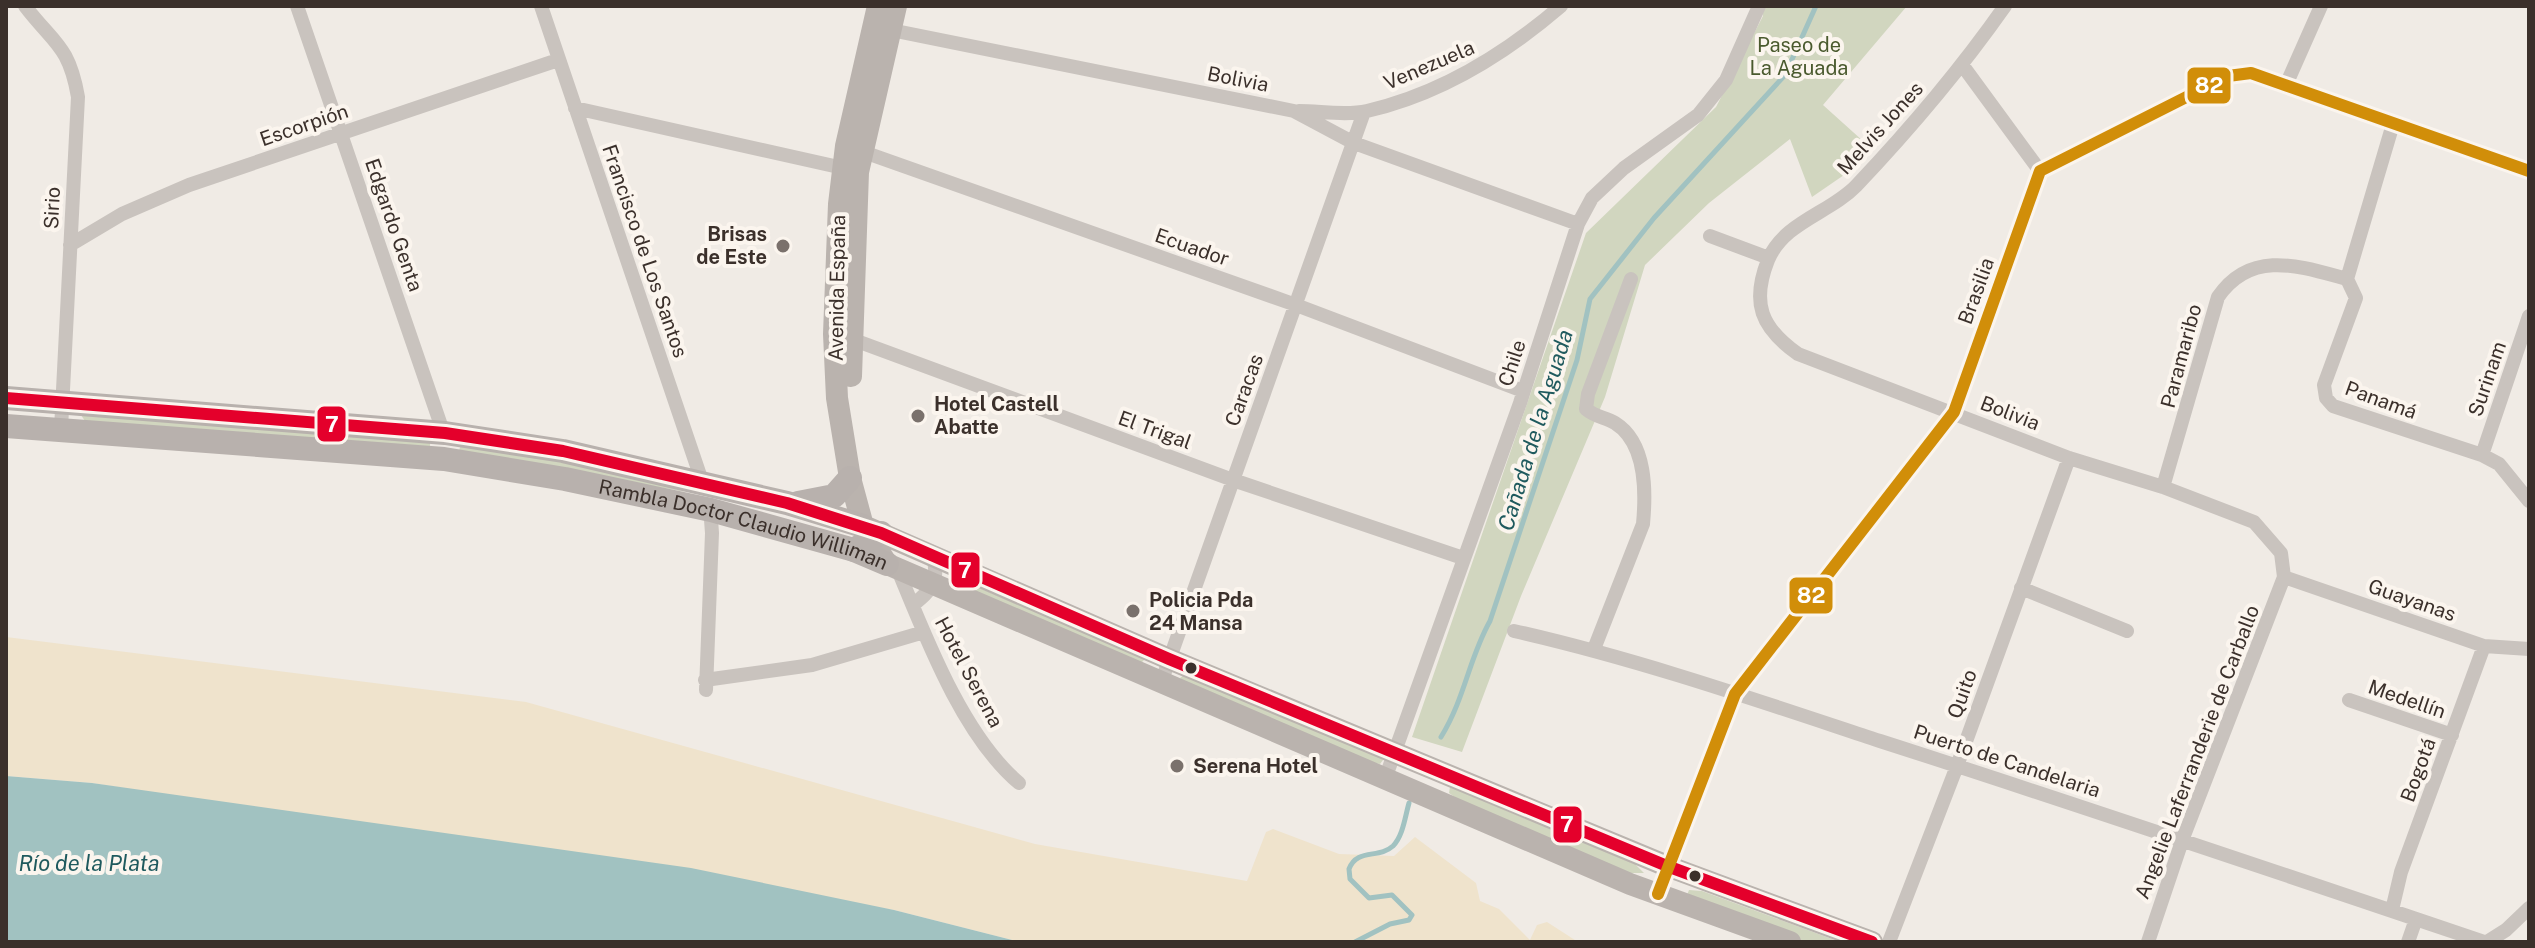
<svg xmlns="http://www.w3.org/2000/svg" width="2535" height="948" font-family="'Public Sans',sans-serif">
  <rect width="100%" height="100%" fill="#f0ebe5"/>
  <path fill="#d1d6bf" d="M1762,6h145l-84,99 40,36 -19,34 -32,22 -22,-58 -81,64 -64,62 -40,132 -84,199 -59,156 -50,-15 174,-504 130,-126 47,-91z
    M81,415l349,26v6l-345,-26z
    M461,444l119,18 106,30 -227,-41z
    M970,584l174,74v2l-3,3 -173,-74z
    M1184,675l198,83 1,2 -3,4 -11,-2 -187,-81 -2,-3z
    M1450,787l185,77 9,9h-14l-174,-75 -7,-5z
    M1689,890l13,1 138,51h-34l-108,-40 -11,-7z"/>
  <path fill="#efe3cc" d="M6,637l520,65 509,142 212,37 19,-49 7,-3 66,25 55,2 21,-19 61,46 4,18 19,8 31,31 7,-15 10,-3 31,20h-558l-126,-32 -802,-127 -86,-7z"/>
  <path fill="#a1c2c1" d="M6,776l86,7 599,85 203,42 126,32h-1014z"/>
  <g fill="none" stroke-linecap="round" stroke-linejoin="round">
    <path stroke="#a1c2c1" stroke-width="5" d="M1441,737c24,-39 28,-79 49,-116l87,-261 13,-61 64,-81 131,-143 31,-69
      M1355,942l35,-18 19,-4 3,-5 -20,-20 -23,3 -19,-19 -1,-10c8,-21 30,-10 44,-23 10,-10 12,-29 16,-43"/>
    <path stroke="#c9c3be" stroke-width="14" d="M25,6c29,38 44,39 53,91l-17,332
      M297,6l148,431
      M541,6l163,481
      M2005,6c-45,64 -95,123 -149,180 -26,27 -72,36 -88,74 -17,43 -7,68 30,94l271,104 94,29 91,35 27,31 3,24 -101,261 -35,104
      M886,29l408,82 60,32 224,81
      M1963,66l77,105
      M2286,85l35,-79
      M575,108l277,62
      M1299,111c21,0 47,5 68,0 74,-17 137,-56 194,-105
      M858,150l438,155 227,86
      M1710,236l59,22
      M70,245l52,-31 67,-29 369,-125
      M2347,279l9,19 -32,87 2,13 7,8 149,49 17,9 30,37
      M846,337l387,143 230,78
      M2482,455l47,-139
      M2163,487l55,-190c33,-48 81,-31 129,-18l46,-155
      M898,570c28,68 65,166 121,213
      M2284,577l200,69 45,3
      M2021,588l106,43
      M913,605c18,-15 27,-23 20,-48
      M1514,631c124,28 245,70 366,110 202,65 403,133 604,201
      M1594,649l49,-125c3,-32 4,-81 -28,-101 -10,-6 -20,-6 -29,-14l2,-15 43,-115
      M705,680l107,-15 112,-33
      M1161,683l203,-571
      M706,690l6,-157 -2,-27
      M2349,700l103,35
      M1385,779l135,-376 58,-179 14,-26 32,-30 74,-53 28,-35 33,-74
      M1658,894l77,-200 219,-282 86,-241 188,-95 23,-3 278,98
      M2392,910l9,-38 83,-226
      M1889,942l68,-176 112,-308
      M2408,942l8,-23
      M2487,942l19,-12 23,-22"/>
    <path stroke="#bab3ae" stroke-width="22" d="M878,6l-32,140 -7,58 -5,130 3,64 13,80 13,48 24,38 743,320 160,58
      M851,376l7,-204 38,-166
      M864,526l305,133 498,207 205,76"/>
    <g stroke="#b8b1ad" stroke-width="24">
      <path d="M6,398l439,35 118,18 224,52 76,23"/>
      <path id="s1" d="M6,426l438,33 121,20 146,31 143,40 33,14"/>
      <path d="M798,503l36,-7 16,-18"/>
      <path d="M854,550l27,-17"/>
    </g>
    <g stroke="#fbf5ee" stroke-width="18">
      <path id="bus-1" d="M6,398l439,35 118,18 224,52 94,30 288,126 498,207 205,76"/>
    </g>
    <g stroke="#fbf5ee" stroke-width="18">
      <path id="bus-2" d="M1658,894l77,-200 219,-282 86,-241 188,-95 23,-3 278,98"/>
    </g>
    <use href="#bus-1" stroke="#e4002b" stroke-width="12"/>
    <use href="#bus-2" stroke="#d18e09" stroke-width="12"/>
  </g>
  <g fill="#7a716c" stroke="#fbf5ee" stroke-width="3">
    <circle cx="783" cy="246" r="8"/>
    <circle cx="918" cy="416" r="8"/>
    <circle cx="1133" cy="611" r="8"/>
    <circle cx="1177" cy="766" r="8"/>
  </g>
  <g fill="#3b302b" stroke="#fbf5ee" stroke-width="3">
    <circle cx="1191" cy="668" r="7"/>
    <circle cx="1695" cy="876" r="7"/>
  </g>
  <g text-anchor="middle" dominant-baseline="central" stroke-width="8" stroke-linejoin="round" paint-order="stroke">
    <g font-size="20" fill="#4a5a2e" stroke="#fbf5ee">
      <text x="1799" y="45">Paseo de<tspan x="1799" dy="23">La Aguada</tspan></text>
    </g>
    <g font-size="20" fill="#3b302b" stroke="#fbf5ee">
      <text transform="translate(1429 65) rotate(-23)">Venezuela</text>
      <text transform="translate(1238 79) rotate(11)">Bolivia</text>
      <text transform="translate(304 125) rotate(-19)">Escorpión</text>
      <text transform="translate(1880 128) rotate(-48)">Melvis Jones</text>
      <text transform="translate(52 208) rotate(-87)">Sirio</text>
      <text transform="translate(394 225) rotate(71)">Edgardo Genta</text>
      <text transform="translate(1192 247) rotate(19)">Ecuador</text>
      <text transform="translate(645 251) rotate(71)">Francisco de Los Santos</text>
      <text transform="translate(837 288) rotate(-89)">Avenida España</text>
      <text transform="translate(1976 291) rotate(-70)">Brasilia</text>
      <text transform="translate(2181 356) rotate(-75)">Paramaribo</text>
      <text transform="translate(1512 363) rotate(-72)">Chile</text>
      <text transform="translate(2487 379) rotate(-71)">Surinam</text>
      <text transform="translate(1244 390) rotate(-70)">Caracas</text>
      <text transform="translate(2381 400) rotate(20)">Panamá</text>
      <text transform="translate(2010 413) rotate(21)">Bolivia</text>
      <text transform="translate(1155 430) rotate(20)">El Trigal</text>
      <text stroke="none"><textPath href="#s1" startOffset="746">Rambla Doctor Claudio Williman</textPath></text>
      <text transform="translate(2412 600) rotate(19)">Guayanas</text>
      <text transform="translate(969 672) rotate(62)">Hotel Serena</text>
      <text transform="translate(1962 694) rotate(-70)">Quito</text>
      <text transform="translate(2407 699) rotate(19)">Medellín</text>
      <text transform="translate(2197 752) rotate(-69)">Angelie Laferranderie de Carballo</text>
      <text transform="translate(2007 761) rotate(18)">Puerto de Candelaria</text>
      <text transform="translate(2418 770) rotate(-70)">Bogotá</text>
    </g>
    <g font-size="20" font-weight="bold" fill="#3b302b" stroke="#fbf5ee" text-anchor="start">
      <text x="767" y="234" text-anchor="end">Brisas<tspan x="767" dy="23">de Este</tspan></text>
      <text x="934" y="404">Hotel Castell<tspan x="934" dy="23">Abatte</tspan></text>
      <text x="1149" y="600">Policia Pda<tspan x="1149" dy="23">24 Mansa</tspan></text>
      <text x="1193" y="766">Serena Hotel</text>
    </g>
    <g font-size="22" font-style="italic" fill="#1f5a5e" stroke="#fbf5ee">
      <text transform="translate(1535 430) rotate(-73)">Cañada de la Aguada</text>
      <text x="89" y="863">Río de la Plata</text>
    </g>
  </g>
  <g stroke="#fbf5ee" stroke-width="3">
    <rect x="2186" y="66" width="46" height="39" rx="8" fill="#d18e09"/>
    <rect x="316" y="405" width="31" height="38" rx="8" fill="#e4002b"/>
    <rect x="950" y="551" width="31" height="38" rx="8" fill="#e4002b"/>
    <rect x="1788" y="576" width="46" height="39" rx="8" fill="#d18e09"/>
    <rect x="1552" y="805" width="31" height="39" rx="8" fill="#e4002b"/>
  </g>
  <g font-size="22" text-anchor="middle" font-weight="bold" fill="#fff">
    <text x="2209" y="93">82</text>
    <text x="332" y="432">7</text>
    <text x="965" y="578">7</text>
    <text x="1811" y="603">82</text>
    <text x="1567" y="832">7</text>
  </g>
  <rect width="2535" height="948" fill="none" stroke="#3b302b" stroke-width="16"/>
</svg>
